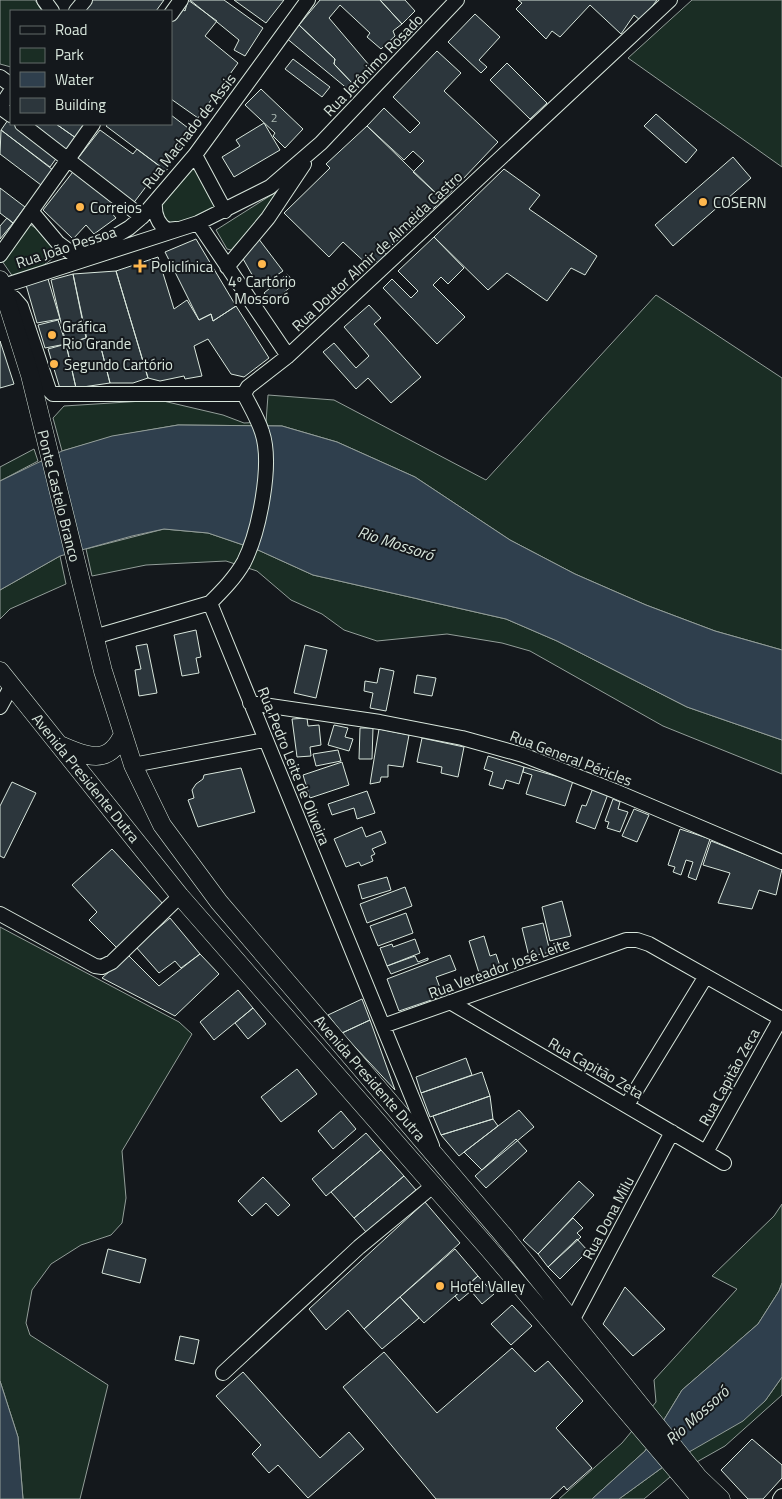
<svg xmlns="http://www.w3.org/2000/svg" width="782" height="1499" font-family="'Titillium Web',sans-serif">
  <rect width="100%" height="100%" fill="#14181c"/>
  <path fill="#1a2d24" stroke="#939e99" d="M0,0h35l7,11h-31v56l-11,-3z
    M692,0h90v167l-154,-109z
    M190,167h5l22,39 -37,18 -11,1 -7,-10 -3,-12z
    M276,192h2l2,5 -49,53 -4,-1 -11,-19z
    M28,224c9,2 26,22 28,32l-15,11 -28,10 -11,-16z
    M656,295l126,83v272l-67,-19 -69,-26 -71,-31 -65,-34 -95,-63 -78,-35 -55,-16 -104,-1 -63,11 -53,15 -9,-33 11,-12 95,-6 64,15 21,8 22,-1 2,-27 66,5 152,80z
    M34,449l4,12 -38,20v-14z
    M164,529l44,4 50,17 55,25 193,44 51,22 130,66 95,33v34l-119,-48 -133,-75 -28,-8 -55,-9 -70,7 -33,-11 -22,-16 -31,-14 -34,-29 -31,-10 -80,4 -54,11 -6,-27z
    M60,556l6,28 -56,25 -10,10v-29z
    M0,927l179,95 13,12 -70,117 4,47 -4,25 -11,12 -30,10 -30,19 -19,26 -6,33 4,12 78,50 -28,114h-57l-5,-62 -18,-56z
    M782,1204v79l-3,8 -21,33 -76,66 -37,61 -53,48h-33l63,-56 34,-41 -2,-22 83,-91 -25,-13 62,-60z
    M782,1377v18l-57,51 -55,31 -26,22h-25l44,-32 102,-66z"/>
  <path fill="#2f3f4d" stroke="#939e99" d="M178,425l104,1 55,16 78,35 95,63 65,34 71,31 69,26 67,19v90l-95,-33 -130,-66 -51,-22 -193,-44 -55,-25 -50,-17 -44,-4 -32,7 -72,20 -60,34v-109l62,-30 50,-15z
    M782,1283v94l-17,24 -22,20 -80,46 -44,32h-27l53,-48 37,-61 76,-66 21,-33z
    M0,1381l18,56 5,62h-23z"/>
  <path fill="#2c363c" stroke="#d8e6dc" d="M91,0h73l-8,11h-73z
    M188,0l29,21 -12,15 33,27 -40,55 -27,-19v-76l10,-15 4,3z
    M190,0h34l39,28 -18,28 -11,-6 5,-10z
    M234,0h50l-18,23z
    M320,0h60l22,24 -9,7 2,5 -14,13 -14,-12 3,-4 -30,-28 -11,13 40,47 -16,19 -19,-20 1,-5 -36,-34z
    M380,0h25l10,11 -13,13z
    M518,0h139l-16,21 -7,-6 -13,19 -31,-29 -30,32 -8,-6 -6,8 -30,-30 6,-6z
    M475,14l25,23 -21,23 8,7 -6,6 -33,-31z
    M299,25l36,34 -1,5 19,20 -4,6 -64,-53z
    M437,51l24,22 -17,18 54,51 -55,58 -30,-28 11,-11 -11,-10 -9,9 -37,-34 17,-18 26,25 10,-10 -27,-26z
    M293,59l37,28 -8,10 -37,-28z
    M507,63l40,40 -17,16 -40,-39z
    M261,89l42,40 -18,19 -12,-12 2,-3 -30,-28z
    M656,114l41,36 -11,13 -42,-37z
    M171,115l21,16 -20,26 2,2 -8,12 -60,-45 2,-2h63z
    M8,120l50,36 -8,11 -49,-37z
    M264,123l16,27 -46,27 -12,-20 18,-11 -4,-6z
    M29,124h27l20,14 -10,14z
    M56,124h30l-10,14z
    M367,126l76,74 -59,52 7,6 -10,8 -6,-6 -5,7 -27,-25 -14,15 -45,-44 46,-45 -4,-4z
    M1,130l52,40 -12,15 -41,-31z
    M100,130l33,24 4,-5 24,18 -29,38 -57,-43z
    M733,157l18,21 -78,68 -18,-21z
    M76,168l42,35 -9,7 7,8 -22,16 -8,-9 -13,14 -30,-29z
    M504,169l36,26 -11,14 68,47 -12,19 -14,-7 -24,33 -40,-28 -19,17 -54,-53z
    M0,188l25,19 -12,16 -13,-10z
    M7,218l6,5 -13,16v-13z
    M434,237l30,31 -16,16 -7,-7 -8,8 32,32 -28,27 -54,-56 9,-9 19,19 7,-7 -20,-20z
    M258,238l25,33 -24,16 -17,-30z
    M196,239l40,67 -23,15 -2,-7 -12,6 -34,-68z
    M158,257l16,52 13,-9 12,20 12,-6 2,7 23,-15 33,52 -25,19 -13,-3 -23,-35 -14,7 8,30 -17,3 -1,-3 -24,5 -12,-3 -32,-107z
    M116,271l32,107 -15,5h-23l-11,-43 -11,4 -15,-70z
    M73,274l13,64 -20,6 -15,-64z
    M287,274l8,9 -23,20 -8,-10z
    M48,279l12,40 -23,4 -11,-38z
    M369,305l12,13 -7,6 47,53 -30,26 -23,-25 -12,11 -33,-37 11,-9 22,25 13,-12 -25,-29z
    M58,320l8,24 -21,4 -7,-23z
    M86,338l2,6 11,-4 11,43 -34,5 -10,-44z
    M0,341l14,43 -14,4z
    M66,344l10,44 -15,4 -13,-43z
    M196,630l5,27 -5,1 3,15 -17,3 -8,-41z
    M147,644l10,49 -18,3 -4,-26 6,-1 -5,-23z
    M305,645l22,5 -11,48 -22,-5z
    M380,668l14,3 -8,40 -16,-3 3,-15 -9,-2 1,-10 12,2z
    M417,675l19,3 -4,18 -18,-3z
    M307,718l1,8 11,-1 2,20 -11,2 1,9 -14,1 -5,-38z
    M334,725l14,3 -3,9 8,2 -4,12 -21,-6z
    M360,728h13l-1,31h-13z
    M379,729l30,6 -6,32 -15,-2v12h-7l-1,5 -10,2z
    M422,738l42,9 -6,30 -17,-4 1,-6 -25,-5z
    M338,750l3,11 -25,5 -3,-12z
    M488,756l36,11 -5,17 -13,-4 -3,9 -14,-4 4,-13 -9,-3z
    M342,762l7,23 -39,13 -7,-23z
    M524,767l49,14 -8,25 -39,-12 6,-19 -9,-3z
    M241,768l14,44 -57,15 -10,-27 6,-2 -2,-8 4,-6 7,-5 1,-4z
    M12,782l24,11 -32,65 -4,-2v-50z
    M593,788l15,6 -13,35 -19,-7 6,-17 4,1z
    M367,791l8,22 -18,6 -3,-11 -22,7 -4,-11z
    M613,799l7,3 -2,7 10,3 -8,20 -13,-4 2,-6 -4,-1z
    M634,809l15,6 -12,27 -15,-6z
    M362,827l4,10 15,-6 5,12 -14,6 3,5 -4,2 2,5 -12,5 -2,-4 -13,5 -12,-28z
    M680,829l30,10 -14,41 -8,-3 5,-15 -7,-2 -5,15 -8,-3 2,-5 -7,-2z
    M711,841l71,28 -6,26 -17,-5 -7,19 -34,-6 12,-30 -27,-8z
    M112,849l53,57 -47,43 -29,-29 8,-8 -25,-27z
    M387,877l4,13 -29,9 -4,-14z
    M405,887l7,19 -45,17 -7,-19z
    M562,901l9,35 -21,5 -8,-34z
    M406,913l7,20 -35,13 -8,-20z
    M170,918l30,36 -19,14 -6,-7 -16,12 -23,-26z
    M543,923l7,29 -21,5 -7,-29z
    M484,936l6,20 6,-2 5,15 -21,7 -11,-35z
    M415,939l5,14 -33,13 -7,-18 12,-4 1,3z
    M200,954l19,20 -44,42 -73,-38 26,-23 31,31z
    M450,955l6,15 -20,7 7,19 -44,15 -12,-32z
    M415,956l3,6 10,-4v2l-37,14 -4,-8z
    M238,990l15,18 -39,32 -14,-18z
    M362,999l8,21 -28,13 -14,-18z
    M253,1008l13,16 -18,15 -13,-16z
    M370,1020l25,70 -53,-57z
    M466,1058l6,17 -51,18 -5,-16z
    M297,1069l20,25 -36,28 -20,-25z
    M482,1072l8,24 -60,21 -9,-24z
    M490,1096l3,23 -52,16 -8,-19z
    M519,1110l15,17 -52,43 -18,-18z
    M341,1111l15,18 -23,20 -15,-18z
    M493,1119l5,7 -39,30 -18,-21z
    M366,1133l15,17 -55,46 -14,-17z
    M516,1139l11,12 -41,37 -11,-12z
    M381,1150l23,26 -50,42 -23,-26z
    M404,1176l12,14 -50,42 -12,-14z
    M263,1177l27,28 -12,11 -12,-13 -14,13 -14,-15z
    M579,1181l15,14 -56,59 -15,-14z
    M425,1202l35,41 -96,86 -16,-19 -22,20 -17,-21z
    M573,1218l10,10 -6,5 4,4 -33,30 -10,-13z
    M577,1239l11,12 -28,28 -12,-12z
    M108,1249l38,10 -6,24 -38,-10z
    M455,1249l23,27 -54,47 -24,-26z
    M478,1276l16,18 -12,10 -11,-13 -12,10 -4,-5z
    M625,1287l40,42 -32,27 -30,-32z
    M400,1297l19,21 -37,31 -18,-20z
    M512,1305l20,21 -21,19 -20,-21z
    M180,1336l19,4 -5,24 -19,-4z
    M512,1348l23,24 13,-11 35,40 -27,27 36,40 -25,22 -3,-4 -14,13h-114l-93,-112 41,-35 53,61z
    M243,1372l77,86 29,-26 15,17 -56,49 -30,-33 -9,8 -17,-19 9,-9 -45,-49z
    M752,1439l30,26v13l-19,21h-15l-27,-29z"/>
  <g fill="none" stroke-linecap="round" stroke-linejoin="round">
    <g stroke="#d8e6dc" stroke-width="16">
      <path id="minor" d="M44,0l8,11
        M76,11l9,-11
        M171,14l10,-14
        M0,77l11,8
        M11,91l-11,16 11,8
        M22,124l120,93
        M195,155l30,56
        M155,202c-1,11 3,22 12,28l9,-1
        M31,211l27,32 15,11 24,-7 32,-19 13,-11 53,-62 113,-155
        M198,223l90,133
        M0,255l93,-131
        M227,267l41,-49 36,-54
        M0,287l198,-64 72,-36 51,-44 136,-143
        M4,292l10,6 7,8 28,84 4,4h191
        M244,394l4,-7 40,-31 382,-356
        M210,603l222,543
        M210,603c12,-12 25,-25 34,-41 15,-30 29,-98 18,-130 -4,-13 -12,-26 -18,-38
        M94,637l116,-34
        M250,703l130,19 82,16 61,17 92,36 167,71
        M0,707l12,-22
        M133,765l131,-25
        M0,914l95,52 7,1 10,-5 68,-66
        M450,1002l274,161
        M383,1026l243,-86h11l12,4 133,75
        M627,1105l79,-129
        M706,1152l75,-134
        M573,1319l99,-187
        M223,1373l136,-126 75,-62
        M780,1499l2,-3"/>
    </g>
    <g stroke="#d8e6dc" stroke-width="19">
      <path id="major" d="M0,280l30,95 73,296 30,94 29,60 57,77 285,334 194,241 23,22
        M0,671l180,225 308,352 213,251
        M60,745c27,12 49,21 63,-11"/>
    </g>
    <use href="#minor" stroke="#14181c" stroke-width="14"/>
    <use href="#major" stroke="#14181c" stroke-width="18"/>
  </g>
  <g fill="#ffb74d" stroke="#14181c" stroke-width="2">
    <circle cx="703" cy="202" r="5"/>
    <circle cx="80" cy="207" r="5"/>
    <circle cx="262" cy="264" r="5"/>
    <path d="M137.5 258.5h5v5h5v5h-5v5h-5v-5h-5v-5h5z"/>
    <circle cx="52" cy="335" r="5"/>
    <circle cx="54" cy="364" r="5"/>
    <circle cx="440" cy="1286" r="5"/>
  </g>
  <g text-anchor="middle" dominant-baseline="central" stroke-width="4" stroke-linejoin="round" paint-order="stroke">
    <g font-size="12" fill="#adbab4">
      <text x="274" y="117">2</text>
    </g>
    <g font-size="15" fill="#d8e6dc" stroke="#14181c">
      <text transform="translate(373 65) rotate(-46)">Rua Jerônimo Rosado</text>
      <text transform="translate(189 131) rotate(-52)">Rua Machado de Assis</text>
      <text transform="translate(66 247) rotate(-18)">Rua João Pessoa</text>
      <text transform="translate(377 251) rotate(-43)">Rua Doutor Almir de Almeida Castro</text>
      <text transform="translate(59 496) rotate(76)">Ponte Castelo Branco</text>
      <text transform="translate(571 758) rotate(21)">Rua General Péricles</text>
      <text transform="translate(294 766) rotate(68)">Rua Pedro Leite de Oliveira</text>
      <text transform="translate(86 778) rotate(51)">Avenida Presidente Dutra</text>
      <text transform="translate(499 968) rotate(-20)">Rua Vereador José Leite</text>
      <text transform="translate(596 1068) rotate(30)">Rua Capitão Zeta</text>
      <text transform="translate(729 1077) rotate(-61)">Rua Capitão Zeca</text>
      <text transform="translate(370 1078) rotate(49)">Avenida Presidente Dutra</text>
      <text transform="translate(608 1218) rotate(-62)">Rua Dona Milu</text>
    </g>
    <g font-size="15" fill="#d8e6dc" stroke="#14181c" text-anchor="start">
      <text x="713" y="202">COSERN</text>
      <text x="90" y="207">Correios</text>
      <text x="151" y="266">Policlínica</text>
      <text x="262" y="281" text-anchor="middle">4º Cartório<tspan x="262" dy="17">Mossoró</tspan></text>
      <text x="62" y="326">Gráfica<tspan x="62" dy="17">Rio Grande</tspan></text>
      <text x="64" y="364">Segundo Cartório</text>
      <text x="450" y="1286">Hotel Valley</text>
    </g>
    <g font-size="16" font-style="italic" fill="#d8e6dc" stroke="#14181c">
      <text transform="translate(396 543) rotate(18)">Rio Mossoró</text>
      <text transform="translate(697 1415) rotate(-42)">Rio Mossoró</text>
    </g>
  </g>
  <rect x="10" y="10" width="162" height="115" fill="#14181c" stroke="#626a69"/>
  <rect x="20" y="26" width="25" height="8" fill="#14181c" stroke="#626a69"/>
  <text x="55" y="35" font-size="15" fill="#d8e6dc">Road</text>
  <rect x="20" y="48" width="25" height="15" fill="#1a2d24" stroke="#626a69"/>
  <text x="55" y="60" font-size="15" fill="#d8e6dc">Park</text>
  <rect x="20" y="72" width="25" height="15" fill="#2f3f4d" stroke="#626a69"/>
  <text x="55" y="85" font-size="15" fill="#d8e6dc">Water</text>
  <rect x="20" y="98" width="25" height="15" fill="#2c363c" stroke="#626a69"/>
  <text x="55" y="110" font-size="15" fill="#d8e6dc">Building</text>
</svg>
